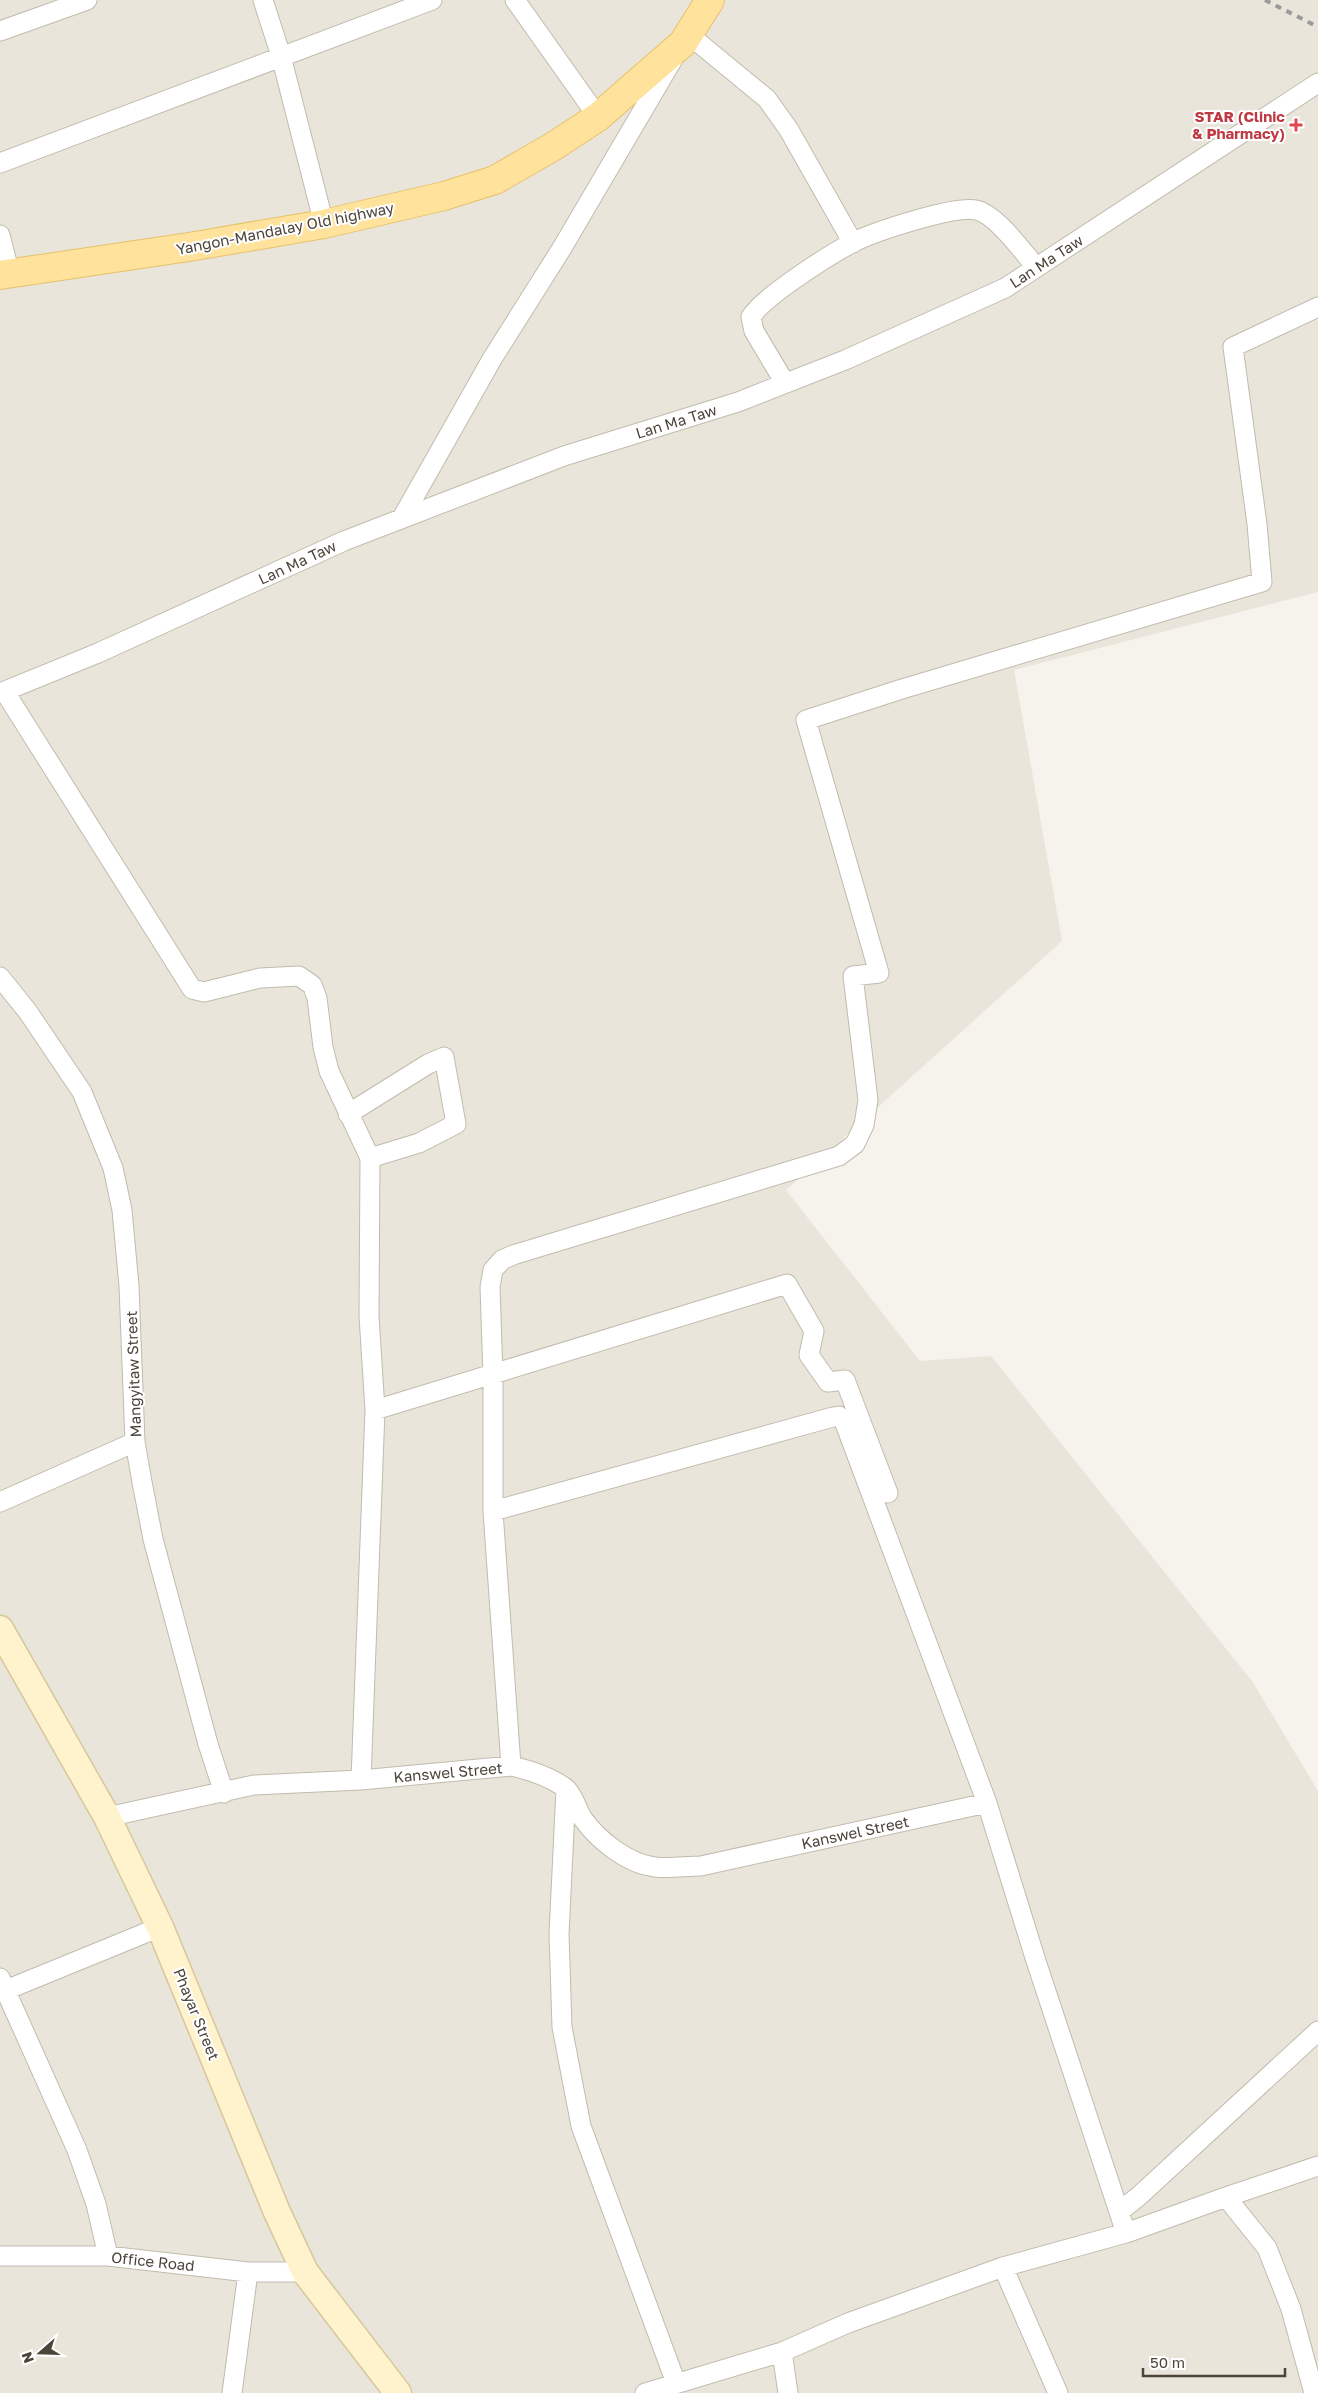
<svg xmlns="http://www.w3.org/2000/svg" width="1318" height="2393" font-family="'Golos Text',sans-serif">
  <rect width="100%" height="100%" fill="#f6f3ec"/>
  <path fill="#eae5da" d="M0,0h1318v592l-304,78 48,271 -276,249 134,171 71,-5 261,325 66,110v602h-1318z"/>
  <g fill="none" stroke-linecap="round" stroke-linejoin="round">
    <g stroke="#c2bbae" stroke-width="21">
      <path id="street" d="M263,0l18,56 43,168
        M515,0l83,117
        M0,31l87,-31
        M688,34l79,65 22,31 64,113
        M0,163l432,-163
        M0,235l10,39
        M785,383l-31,-52 -3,-14c12,-20 78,-62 101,-74 21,-11 103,-38 124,-33 20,4 47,42 60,57
        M402,518l90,-159 70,-111 111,-189
        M5,692l187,297 12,3 56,-14 39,-2 13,9 5,13 6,49 6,24 41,87 -1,158 6,94 -14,370
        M0,693l98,-40 246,-112 220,-85 174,-54 107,-42 160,-72 313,-205
        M0,977l28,35 54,80 31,76 9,42 7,76 6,156 7,40 11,57 55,205 16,49
        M348,1114l80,-50 16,-7 12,67 -37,19 -49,15
        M375,1410l412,-126 27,47 -5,24 19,27 17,-2 43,113
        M0,1502l135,-60
        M493,1511l340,-94 6,-1 5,5 143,382 49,158 90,272
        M511,1766l-18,-255v-136l-3,-88 3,-17 9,-10 11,-5 326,-99 16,-12 9,-19 4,-25 -15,-124 26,-3 -73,-253 96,-31 360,-107 -5,-58 -24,-177 85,-40
        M566,1789l-7,145 3,93 19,99 95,257
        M107,1817l147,-32 107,-5 150,-14c19,4 37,10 53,21 9,6 13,23 19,32 16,22 45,45 72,48 15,2 31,-1 46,-1l286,-63
        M0,1978l77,172 19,54 12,52
        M6,1990l154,-63
        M1226,2197l41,51 24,61 23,84
        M1120,2211l19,-15 179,-165
        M0,2256h108l140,16h57
        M1003,2267l55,126
        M782,2352l6,41
        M232,2393l16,-121
        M645,2393l137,-41 66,-29 155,-56 123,-34 100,-36 92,-31"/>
    </g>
    <g stroke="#d6c79b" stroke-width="29">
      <path id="secondary" d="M0,1629l107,188 53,110 117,285 28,60 93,121"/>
    </g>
    <g stroke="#e6c16a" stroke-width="30">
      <path id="primary" d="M0,275l189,-28 135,-23 120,-28 51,-16 59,-34 44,-29 85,-74 27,-43"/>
    </g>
    <use href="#street" stroke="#fff" stroke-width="19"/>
    <use href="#secondary" stroke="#fff3cd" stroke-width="26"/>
    <use href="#primary" stroke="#ffe39c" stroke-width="28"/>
    <path stroke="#9a9a9a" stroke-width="4" stroke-dasharray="6 6" stroke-linecap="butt" d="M1265,0l53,27"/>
  </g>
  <path fill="#e0444e" stroke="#fff" stroke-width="2" d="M1293.5 117.5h5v5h5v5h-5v5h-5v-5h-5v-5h5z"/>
  <g text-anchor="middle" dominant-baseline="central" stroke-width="4" stroke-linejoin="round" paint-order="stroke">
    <g font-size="15" font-weight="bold" fill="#be3a42" stroke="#fff" text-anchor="end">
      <text x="1285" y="116">STAR (Clinic<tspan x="1285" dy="17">&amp; Pharmacy)</tspan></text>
    </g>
    <g font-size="15" fill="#4b4439" stroke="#fff">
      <text transform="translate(285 228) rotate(-11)">Yangon-Mandalay Old highway</text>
      <text transform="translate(1046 261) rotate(-33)">Lan Ma Taw</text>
      <text transform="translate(676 421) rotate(-17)">Lan Ma Taw</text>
      <text transform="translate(297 562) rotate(-25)">Lan Ma Taw</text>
      <text transform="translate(133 1374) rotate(-92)">Mangyitaw Street</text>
      <text transform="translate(448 1772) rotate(-5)">Kanswel Street</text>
      <text transform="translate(855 1832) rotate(-12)">Kanswel Street</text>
      <text transform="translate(197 2014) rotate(68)">Phayar Street</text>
      <text transform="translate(153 2261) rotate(6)">Office Road</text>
    </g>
  </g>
  <g transform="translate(40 2353) rotate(250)" stroke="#ffffff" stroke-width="4" paint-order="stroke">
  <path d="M0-4L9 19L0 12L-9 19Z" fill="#4b4439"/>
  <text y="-8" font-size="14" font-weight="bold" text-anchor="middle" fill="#4b4439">N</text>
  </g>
  <path d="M1143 2368v8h142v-8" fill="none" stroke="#4b4439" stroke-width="2.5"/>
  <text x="1150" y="2368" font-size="15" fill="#4b4439" stroke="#ffffff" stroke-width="4" paint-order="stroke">50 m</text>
</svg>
